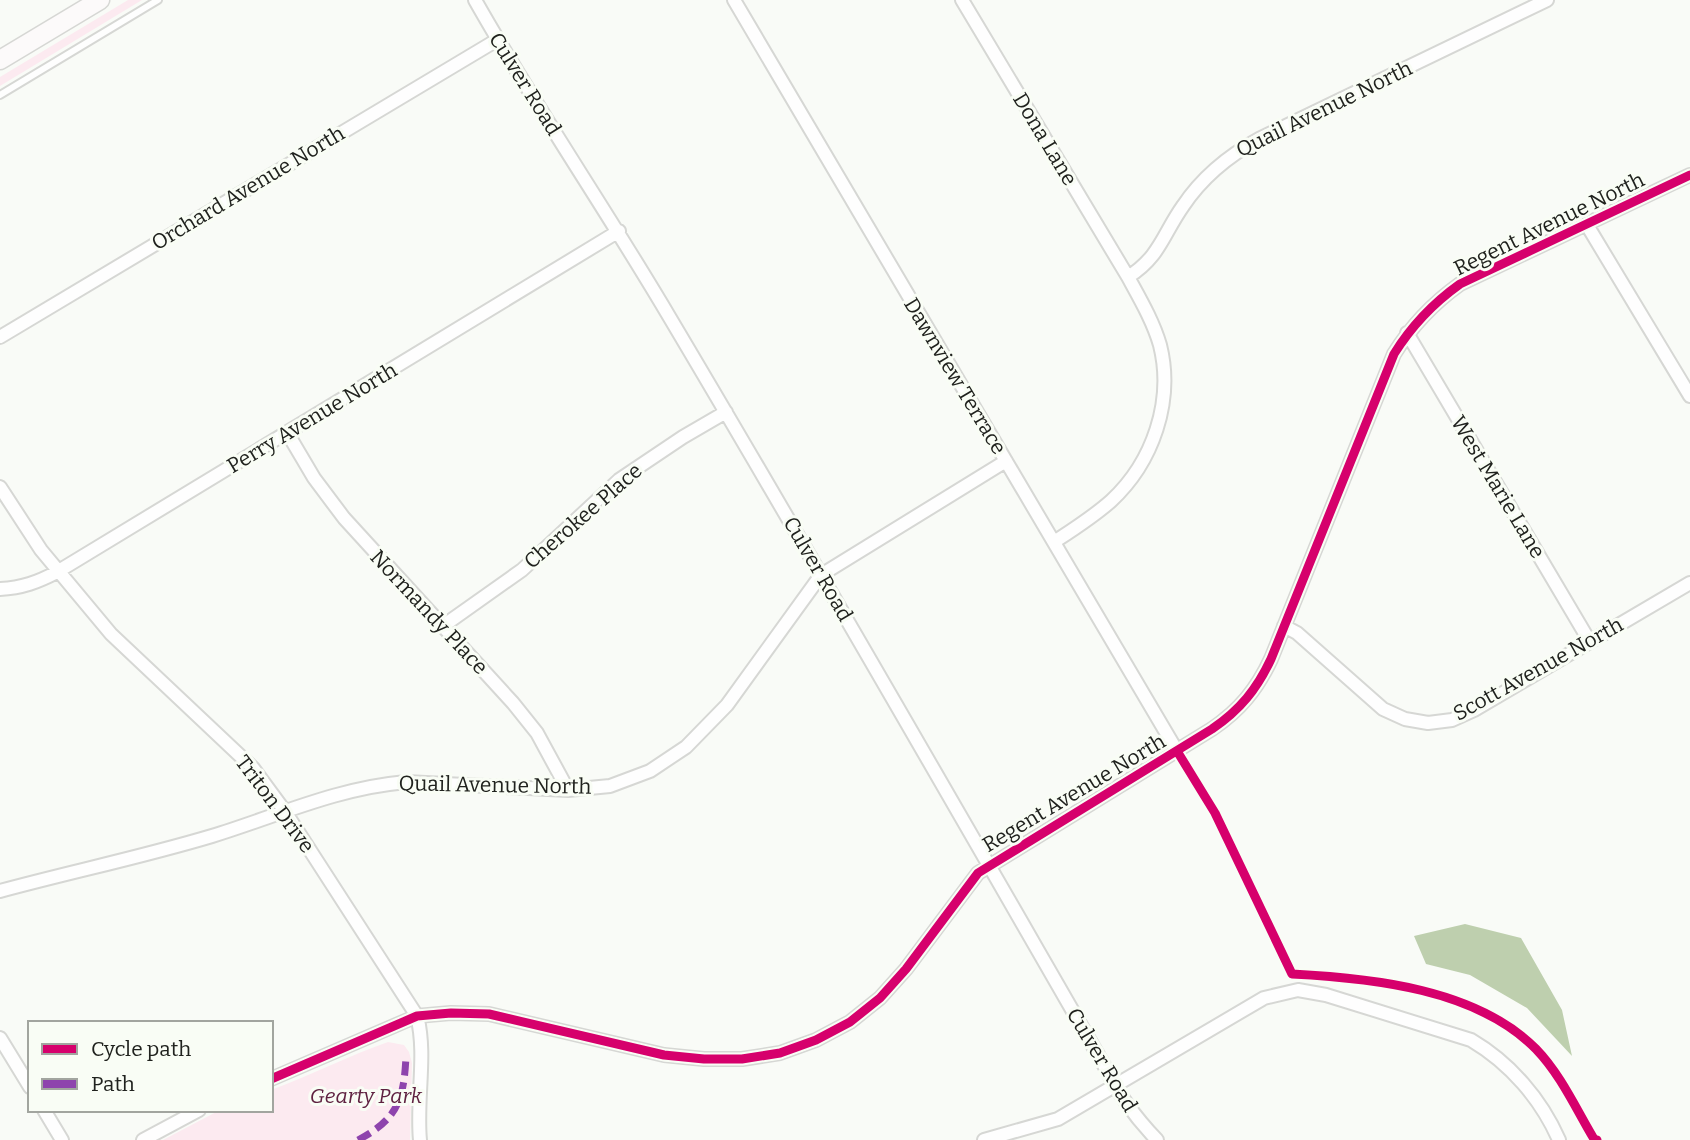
<svg xmlns="http://www.w3.org/2000/svg" width="1690" height="1140" font-family="Bitter,serif">
  <rect width="100%" height="100%" fill="#f9fbf7"/>
  <path fill="#fceaf0" d="M128,0h14l-142,86v-9z
    M388,1042l16,3 5,7 3,11 -2,77h-247l57,-30h51v-20c40,-15 77,-34 117,-48z"/>
  <path fill="#becfae" d="M1465,924l56,14 41,72 10,46 -45,-48 -57,-33 -44,-11 -12,-28z"/>
  <g fill="none" stroke-linecap="round" stroke-linejoin="round">
    <g stroke="#d6d7d4" stroke-width="10">
      <path id="lane" d="M0,95l158,-95"/>
    </g>
    <g stroke="#d6d7d4" stroke-width="16">
      <path id="street" d="M475,0c61,108 132,211 195,318 148,249 291,499 435,749 14,29 30,50 52,73
        M734,0l443,751
        M962,0l166,277
        M1587,225l103,171
        M1407,333l183,309
        M0,337l497,-297
        M288,434l26,44 30,40 169,185 24,30 31,57
        M0,487l41,63 70,84 142,134 31,42 133,206c10,38 -1,84 3,124
        M1054,542c20,-13 39,-25 57,-41 42,-39 63,-100 49,-156 -7,-24 -20,-46 -32,-68 32,-20 35,-43 55,-71 20,-30 45,-50 76,-67l288,-139
        M0,589c22,-1 38,-7 57,-17l562,-341
        M443,626l79,-56 97,-90 64,-43 43,-25
        M1284,626l13,7 86,76 22,10 23,4 24,-3 22,-10 216,-127
        M0,891c70,-19 142,-34 212,-55 65,-20 125,-48 194,-54l162,8 42,-4 40,-15 36,-24 41,-42 94,-130 185,-114
        M0,1038l30,49
        M271,1079l146,-63 34,-3 38,1 175,41 40,4h38l38,-6 36,-13 34,-18 30,-24 26,-29 72,-96 234,-144c28,-19 45,-40 59,-70l123,-305c18,-29 38,-50 66,-70l230,-109
        M44,1110l18,30
        M143,1140l56,-30
        M984,1140l74,-21 206,-121 34,-8 28,5 145,45c39,23 70,59 88,100"/>
    </g>
    <g stroke="#d6d7d4" stroke-width="21">
      <path id="secondary" d="M0,60l100,-60"/>
    </g>
    <use href="#lane" stroke="#fefefe" stroke-width="6"/>
    <use href="#street" stroke="#fefefe" stroke-width="12"/>
    <use href="#secondary" stroke="#fcfafa" stroke-width="18"/>
    <path stroke="#8e44ad" stroke-width="7" stroke-dasharray="14 7" stroke-linecap="butt" d="M358,1140c40,-21 46,-41 48,-84"/>
    <g stroke="#f9fdf5" stroke-width="13">
      <path id="cycleway" d="M1177,751l38,62 77,161c80,4 185,15 244,75 25,26 40,60 58,90l3,1
        M271,1079l146,-63 34,-3 38,1 175,41 40,4h38l38,-6 36,-13 34,-18 30,-24 26,-29 72,-96 234,-144c28,-19 45,-40 59,-70l123,-305c18,-29 38,-50 66,-70l230,-109"/>
    </g>
    <use href="#cycleway" stroke="#d6006c" stroke-width="9"/>
  </g>
  <g text-anchor="middle" dominant-baseline="central" stroke-width="6" stroke-linejoin="round" paint-order="stroke">
    <g font-size="21" fill="#20221e" stroke="#f9fdf5">
      <text transform="translate(525 84) rotate(58)">Culver Road</text>
      <text transform="translate(1324 109) rotate(-26)">Quail Avenue North</text>
      <text transform="translate(1045 139) rotate(59)">Dona Lane</text>
      <text transform="translate(248 188) rotate(-31)">Orchard Avenue North</text>
      <text transform="translate(1549 224) rotate(-26)">Regent Avenue North</text>
      <text transform="translate(955 376) rotate(59)">Dawnview Terrace</text>
      <text transform="translate(312 418) rotate(-31)">Perry Avenue North</text>
      <text transform="translate(1498 487) rotate(59)">West Marie Lane</text>
      <text transform="translate(583 516) rotate(-41)">Cherokee Place</text>
      <text transform="translate(818 569) rotate(60)">Culver Road</text>
      <text transform="translate(429 612) rotate(47)">Normandy Place</text>
      <text transform="translate(1538 669) rotate(-29)">Scott Avenue North</text>
      <text transform="translate(495 785) rotate(1)">Quail Avenue North</text>
      <text transform="translate(1074 793) rotate(-31)">Regent Avenue North</text>
      <text transform="translate(275 804) rotate(53)">Triton Drive</text>
      <text transform="translate(1102 1060) rotate(59)">Culver Road</text>
    </g>
    <g font-size="21" font-style="italic" fill="#5f2241" stroke="#f9fdf5">
      <text x="366" y="1096">Gearty Park</text>
    </g>
  </g>
  <rect x="28" y="1021" width="245" height="91" fill="#f9fdf5" stroke="#a2a59f" stroke-width="2"/>
  <rect x="42" y="1044" width="35" height="10" fill="#d6006c" stroke="#a2a59f" stroke-width="2"/>
  <text x="91" y="1056" font-size="21" fill="#20221e">Cycle path</text>
  <rect x="42" y="1079" width="35" height="10" fill="#8e44ad" stroke="#a2a59f" stroke-width="2"/>
  <text x="91" y="1091" font-size="21" fill="#20221e">Path</text>
</svg>
